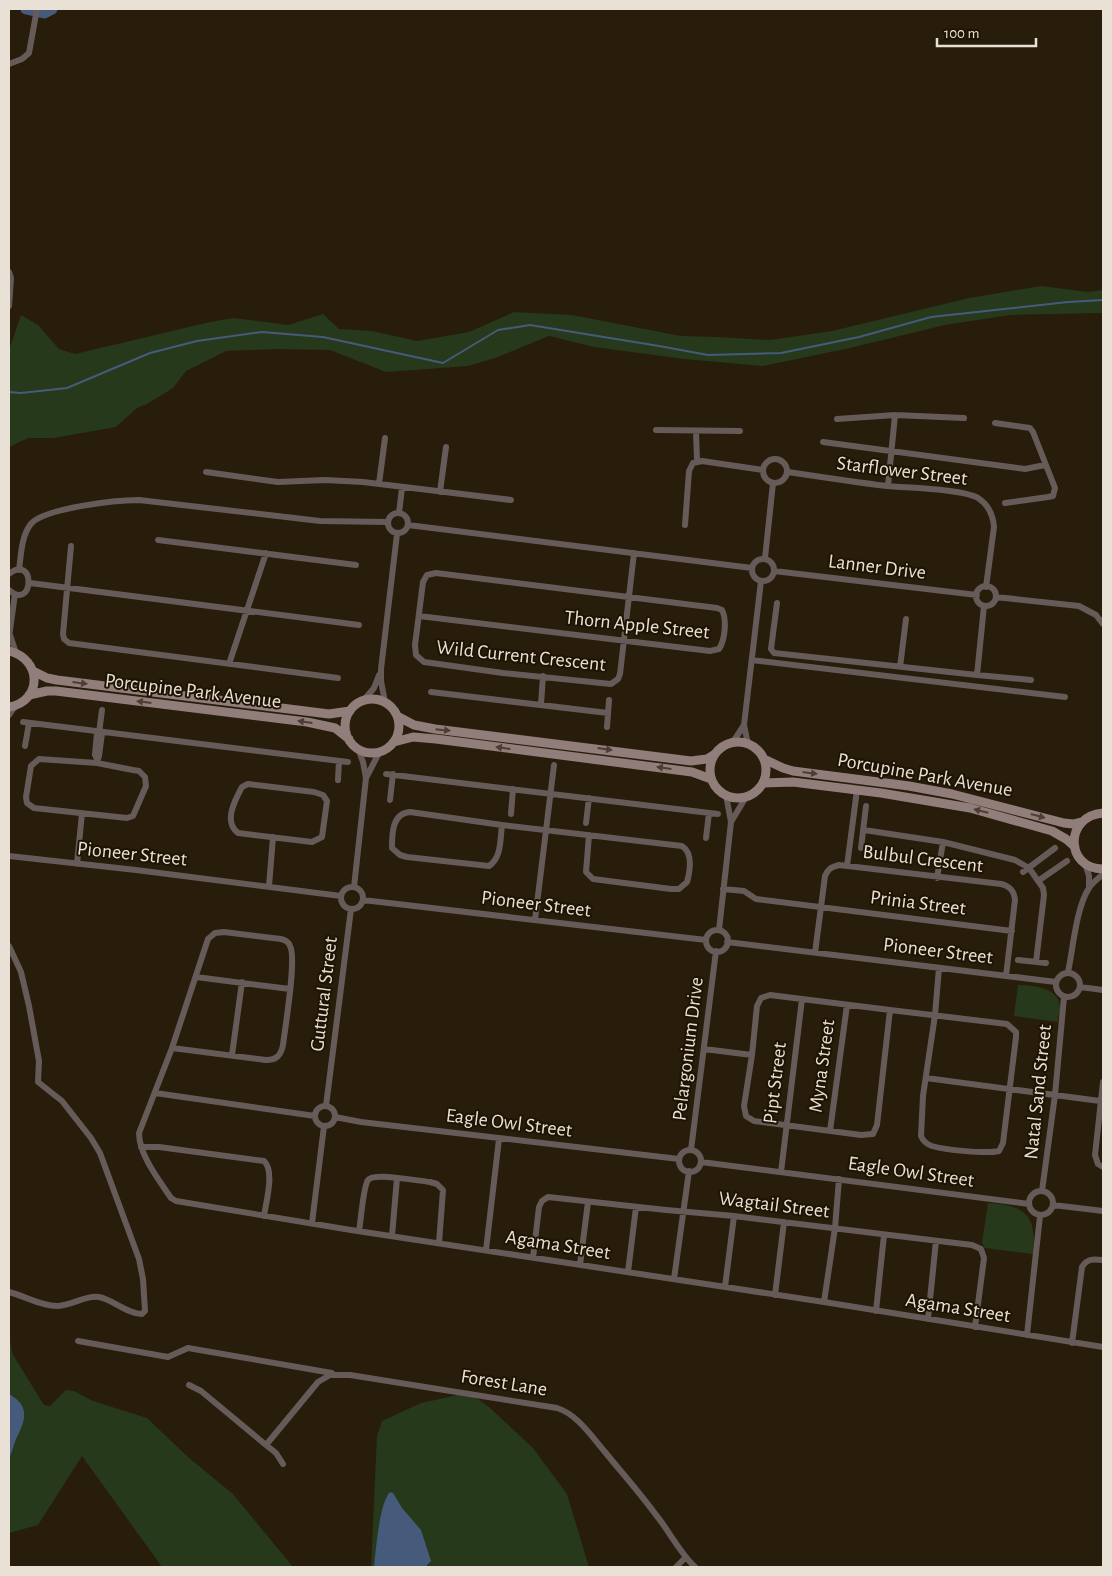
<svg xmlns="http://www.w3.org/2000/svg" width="1112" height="1576" font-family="'Alegreya Sans',sans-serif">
  <rect width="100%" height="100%" fill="#281c0b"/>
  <path fill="#26391b" d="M1041,286l47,6 15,-2v23l-93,2 -65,10 -95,23 -87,18 -79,-7 -90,-12 -45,-11 -54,22 -27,8 -82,6 -56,-22 -52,-1 -52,2 -40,20 -13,17 -26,16 -10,4 -21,19 -62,11h-26l-19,9v-97l12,-35 17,10 21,24 16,5 135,-32 24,-4 54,7 35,-11 16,15 33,2 45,10 52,-9 45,-20 58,3 109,21 37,1 52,3 62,-9 137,-33z
    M1018,985c14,0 41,2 42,22 0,5 -2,10 -2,15l-44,-6z
    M988,1203c38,2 49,13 45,51l-48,-6 -3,-5z
    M9,1336l4,19 31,50 6,1 16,-16 8,1 19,10 54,17 41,39 45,37 60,73h-131l-80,-111 -44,69 -29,8z
    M458,1395h9l11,4 12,9 43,40 34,46 22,73h-218l6,-131 5,-15 39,-18z"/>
  <path fill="#465a7b" d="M9,1394c19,11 18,23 9,41 -4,7 -5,16 -9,23z
    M390,1492l3,1 9,15 19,22 10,31 -6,6h-51c2,-17 5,-63 16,-75z"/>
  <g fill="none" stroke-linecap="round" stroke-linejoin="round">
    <path stroke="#465a7b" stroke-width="2" d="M9,392l12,1 46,-5 83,-35 47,-12 65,-9 61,5 120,26 55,-33 32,-5 129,21 49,9 73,-2 78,-16 72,-20 137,-15 35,-2"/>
    <path stroke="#465a7b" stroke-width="11" d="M26,9l18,4 8,-4"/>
    <path stroke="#675b59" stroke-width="6" d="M9,64l13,-5 7,-6 8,-44
      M9,272l2,6 -2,28
      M837,419l58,-4 69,3
      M995,423l35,5 3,4 22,56 -2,8 -5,1 -43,6
      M656,430l84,1
      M696,431l1,30
      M823,442l202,27 20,-4
      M763 471a12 12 0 1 1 24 0a12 12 0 1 1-24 0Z
      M206,472l72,10 47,-2 38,2 148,18
      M788,472c33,5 66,10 99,14 20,2 77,3 91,12 11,7 15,17 16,29l-8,60
      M379,484l6,-46
      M888,486l7,-71
      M440,492l6,-45
      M388 523a10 10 0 1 1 20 0a10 10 0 1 1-20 0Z
      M399,513l3,-25
      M408,525l344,43
      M685,525l4,-54 4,-8 9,-2 61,9
      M158,540l198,25
      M71,546l-8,88 1,5 5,4 269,35
      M765,558l8,-75
      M752 570a11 11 0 1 1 22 0a11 11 0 1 1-22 0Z
      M19,570c2,-14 2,-32 11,-45 12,-17 87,-25 109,-25l181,21 67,1
      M774,571l203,24
      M9,574c27,-21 25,38 0,16
      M30,583l329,42
      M976 596a10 10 0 1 1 20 0a10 10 0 1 1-20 0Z
      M996,597l83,9 17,9 7,9
      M777,603l-6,46 3,4 203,22
      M984,606l-7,69 54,5
      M419,616l291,35 9,-2c6,-9 8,-29 3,-39l-5,-2 -281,-35 -9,2 -4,7 -8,63 1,10 8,7 79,11 108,11 7,-5 2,-5 14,-121
      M10,635l6,18
      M9,637l6,-43
      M752,660l313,37
      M229,664l37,-111
      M900,667l6,-48
      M431,692l177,21
      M363,701l11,-13 5,-13
      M385,702l-4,-21v-12l16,-135
      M541,704l2,-28
      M9,715l6,-9
      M23,722l325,40
      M607,727l2,-27
      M97,732l-2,23 2,4
      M99,733l3,-23
      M733,742l11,-17
      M748,744l-4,-19 17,-144
      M25,746l4,-23
      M39,759l58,4 36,7 6,1 6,6 1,9 -13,30 -6,2 -93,-10 -7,-5 -1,-6 5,-31z
      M97,763l2,-7 3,-23
      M386,774l332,40
      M366,778l14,-27
      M338,780l1,-19
      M248,784l66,8 9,3 4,6 -5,36 -10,5 -74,-9c-15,-11 -3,-33 4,-46z
      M390,800l3,-26
      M511,814l2,-25
      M731,822l15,-25
      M586,823l3,-25
      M502,825c-2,14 0,32 -13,41l-82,-9 -7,-2 -8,-7c0,-14 0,-35 18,-36l92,13 180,21c11,7 8,25 5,36l-8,7h-8l-78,-10 -7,-7 3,-37
      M864,830l79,12 72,18 14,8 14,20 1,7 -8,67
      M706,838l3,-25
      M861,848l5,-42
      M9,856l127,14 205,26
      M1085,863l4,13v12
      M77,864l5,-51
      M847,866l10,-76
      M1023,872l32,-24
      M937,878l6,-36
      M1038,881l29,-20
      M269,886l4,-49
      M354,887l12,-109 -3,-16 -5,-14
      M341 898a11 11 0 1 1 22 0a11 11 0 1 1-22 0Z
      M723,889l21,2 12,8 256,32
      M363,900l343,40
      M535,920l19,-155
      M719,930l12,-108 -5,-27
      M706 941a11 11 0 1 1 22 0a11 11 0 1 1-22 0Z
      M727,942l329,40
      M9,946l12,26 8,34 10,55 -1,21 24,19 29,37 9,15 39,106 4,20 2,32 -3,3c-15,0 -28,-14 -43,-17 -14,-2 -28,9 -42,9 -17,0 -32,-10 -48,-14
      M815,953l10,-77c3,-7 6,-9 14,-11l162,19c9,2 13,7 14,16l-9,76
      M1018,960l28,3
      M1068,972c5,-23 8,-64 21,-84 3,-5 10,-10 14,-14
      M1056 985a12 12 0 1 1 24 0a12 12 0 1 1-24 0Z
      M196,977l94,12
      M1080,987l23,3
      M770,995l120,15 -13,115 -4,9 -12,1 -107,-14 -8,-5 -2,-10 8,-51 5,-49 4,-8z
      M890,1010l117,14 9,8v5l-13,106 -4,8c-13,3 -54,-1 -67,-5 -6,-2 -9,-5 -11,-10l2,-40 12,-81 4,-47
      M172,1048l94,12c11,0 15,-5 17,-15 2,-17 14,-87 7,-99 -1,-4 -5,-6 -9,-7l-57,-7 -9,1 -7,6 -36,109 -33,85c0,22 20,47 32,65l5,3 175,29 473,72 279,45
      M704,1049l48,6
      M232,1055l10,-73
      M926,1078l174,23
      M1103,1082l-8,73 3,9 5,3
      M155,1093l160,23
      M326,1106l25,-197
      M315 1116a10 10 0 1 1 20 0a10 10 0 1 1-20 0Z
      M335,1117l26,5 318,37
      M830,1131l17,-126
      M141,1147h18l105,14c11,10 2,41 0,55
      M691,1150l25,-199
      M679 1161a11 11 0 1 1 22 0a11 11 0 1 1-22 0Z
      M701,1162l328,42
      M781,1172l21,-173
      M1029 1203a12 12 0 1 1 24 0a12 12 0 1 1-24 0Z
      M1042,1191l13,-96 9,-98
      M1053,1205l50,6
      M312,1223l12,-97
      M359,1231c2,-10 4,-44 9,-51 6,-8 50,1 62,2l7,2 6,6 -4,53
      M392,1236l5,-58
      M486,1250l13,-111
      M533,1258l6,-51 3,-6 6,-4 118,13 68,6 238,29 9,4 3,9 -9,69
      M580,1265l8,-63
      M628,1272l8,-65
      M674,1279l15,-108
      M725,1287l9,-71
      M775,1295l9,-73
      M824,1302l11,-74 4,-49
      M876,1311l8,-76
      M928,1319l8,-78
      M1027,1335l13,-119
      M78,1341l90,16 20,-9 144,25
      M1072,1343l10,-76c5,-9 12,-8 21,-7
      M189,1385l12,6 65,54 10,8 7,11
      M266,1445l52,-63 12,-7h20l207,33c20,6 35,29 48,44 17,21 35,41 51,63 14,17 23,37 39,52
      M676,1567l9,-9"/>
    <path stroke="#917e7b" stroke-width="9" d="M9,651c33,8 34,50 0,56
      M33,671l14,7 10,2 272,34 21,-3
      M29,695l18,-4h9l251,31 28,6 14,11
      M345 726a27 27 0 1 1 54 0a27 27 0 1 1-54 0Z
      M397,716l17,9 21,4 256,32 16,-2 8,-5
      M710 770a28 28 0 1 1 56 0a28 28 0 1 1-56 0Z
      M394,742l19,-5 23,2 256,33 19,7
      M764,759l19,9 10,3 116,15 43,8 112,29 9,1 8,-2
      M763,783l30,-1 88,11 89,15 82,23 14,8 9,8
      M1103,813c-39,3 -38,56 0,56"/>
  </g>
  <defs><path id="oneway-solid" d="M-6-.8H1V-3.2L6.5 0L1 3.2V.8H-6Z" transform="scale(1.25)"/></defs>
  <g fill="#4d3e33">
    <use href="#oneway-solid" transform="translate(80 683) rotate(7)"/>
    <use href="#oneway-solid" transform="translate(144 702) rotate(-173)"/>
    <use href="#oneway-solid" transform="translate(305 722) rotate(-172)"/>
    <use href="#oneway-solid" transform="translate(443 730) rotate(6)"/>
    <use href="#oneway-solid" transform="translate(503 748) rotate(-172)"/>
    <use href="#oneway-solid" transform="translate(605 749) rotate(8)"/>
    <use href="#oneway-solid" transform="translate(664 768) rotate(-172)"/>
    <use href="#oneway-solid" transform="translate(810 773) rotate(7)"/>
    <use href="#oneway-solid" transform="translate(981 811) rotate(-166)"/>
    <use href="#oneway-solid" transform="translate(1038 816) rotate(15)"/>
  </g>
  <g text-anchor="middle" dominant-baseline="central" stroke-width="4" stroke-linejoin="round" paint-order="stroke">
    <g font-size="20" fill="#e9e1d6" stroke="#1f1303">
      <text transform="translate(902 471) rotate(7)">Starflower Street</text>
      <text transform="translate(877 567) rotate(7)">Lanner Drive</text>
      <text transform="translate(637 625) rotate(6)">Thorn Apple Street</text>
      <text transform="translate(521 656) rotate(6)">Wild Current Crescent</text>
      <text transform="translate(193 691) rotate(7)">Porcupine Park Avenue</text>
      <text transform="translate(925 775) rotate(10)">Porcupine Park Avenue</text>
      <text transform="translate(132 854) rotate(6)">Pioneer Street</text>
      <text transform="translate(923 859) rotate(7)">Bulbul Crescent</text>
      <text transform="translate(918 903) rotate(7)">Prinia Street</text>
      <text transform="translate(536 904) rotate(7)">Pioneer Street</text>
      <text transform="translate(938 951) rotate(7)">Pioneer Street</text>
      <text transform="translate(324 994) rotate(-83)">Guttural Street</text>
      <text transform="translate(688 1049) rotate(-83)">Pelargonium Drive</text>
      <text transform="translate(822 1066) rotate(-82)">Myna Street</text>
      <text transform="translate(775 1083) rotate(-83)">Pipt Street</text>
      <text transform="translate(1038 1092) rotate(-84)">Natal Sand Street</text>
      <text transform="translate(509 1123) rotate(7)">Eagle Owl Street</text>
      <text transform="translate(911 1172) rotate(8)">Eagle Owl Street</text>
      <text transform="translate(774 1205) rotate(7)">Wagtail Street</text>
      <text transform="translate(558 1245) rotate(9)">Agama Street</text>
      <text transform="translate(958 1308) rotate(9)">Agama Street</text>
      <text transform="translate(504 1383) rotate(9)">Forest Lane</text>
    </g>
  </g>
  <rect width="1112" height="1576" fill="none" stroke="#e9e1d6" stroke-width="20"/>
  <path d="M937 38v8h99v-8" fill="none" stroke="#e9e1d6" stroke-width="2.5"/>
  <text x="944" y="38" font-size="15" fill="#e9e1d6" stroke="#1f1303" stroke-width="4" paint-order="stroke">100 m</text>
</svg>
